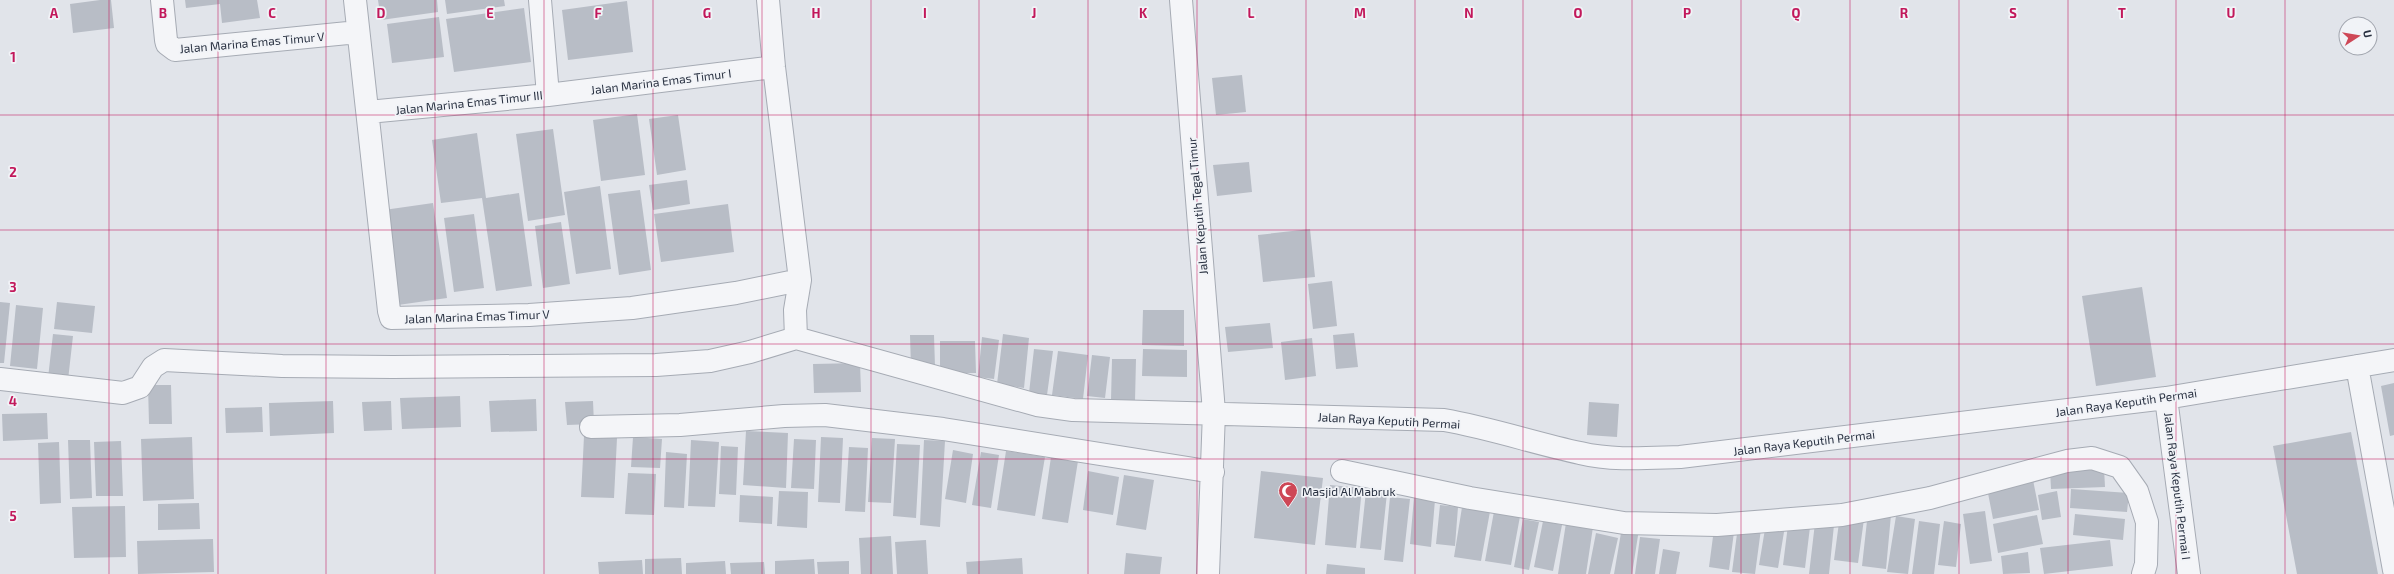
<svg xmlns="http://www.w3.org/2000/svg" width="2394" height="574" font-family="'Exo 2',sans-serif">
  <rect width="100%" height="100%" fill="#e1e4ea"/>
  <path fill="#b8bdc6" d="M100,0h11l3,28 -41,5 -3,-29z
    M185,0h72l3,18 -38,5 -2,-19 -34,4z
    M378,0h59l1,12 -57,8z
    M445,0h59l1,6 -58,8z
    M627,1l6,51 -65,8 -6,-50z
    M524,8l7,54 -77,10 -8,-53z
    M439,17l5,40 -52,6 -5,-39z
    M1242,75l4,37 -30,3 -4,-37z
    M637,114l8,61 -44,6 -8,-61z
    M678,115l8,55 -29,5 -8,-56z
    M553,129l12,86 -37,6 -12,-87z
    M477,133l9,65 33,-5 13,93 -36,5 -14,-93 -41,5 -9,-63z
    M1249,162l3,30 -35,4 -4,-31z
    M687,180l3,24 -37,6 -4,-25z
    M600,186l11,83 -35,5 -12,-82z
    M640,190l11,80 -32,5 -11,-81z
    M433,203l14,95 -49,7 -14,-95z
    M728,204l6,48 -73,10 -7,-48z
    M474,214l10,74 -30,4 -10,-74z
    M561,222l9,62 -27,4 -8,-62z
    M1310,229l5,48 -52,5 -5,-47z
    M1332,281l5,45 -24,3 -5,-45z
    M2142,287l14,90 -60,9 -14,-90z
    M0,302l10,1 -6,60h-4z
    M57,302l38,4 -3,27 -38,-4z
    M16,305l27,3 -6,61 -27,-3z
    M1143,310h41v36l-42,-1z
    M1270,323l3,25 -45,4 -3,-25z
    M1354,333l4,34 -22,2 -3,-34z
    M53,334l20,2 -5,44 -20,-2z
    M1003,334l26,4 -5,50 -27,-4z
    M910,335h24l1,32h-24z
    M982,337l17,3 -5,39 -16,-2z
    M1312,338l4,38 -31,4 -4,-38z
    M940,341h35l1,32h-36z
    M1034,349l19,2 -6,44 -18,-2z
    M1143,349l44,1v27l-45,-1z
    M1058,351l30,4 -5,44 -31,-4z
    M1092,355l18,2 -5,41 -18,-2z
    M1112,359h24l-1,42 -24,-1z
    M860,363l1,29 -47,1 -1,-29z
    M2394,383v52l-4,1 -9,-50z
    M148,385h23l1,39h-23z
    M460,396l1,31 -59,2 -2,-31z
    M536,399l1,32 -46,1 -2,-31z
    M333,401l1,32 -64,3 -1,-33z
    M391,401l1,29 -28,1 -2,-29z
    M593,401l1,23 -27,1 -2,-23z
    M1589,402l30,2 -2,33 -30,-2z
    M262,407l1,25 -37,1 -1,-25z
    M47,413l1,26 -45,2 -1,-27z
    M746,431l42,2 -2,55 -43,-3z
    M2351,432l27,142h-81l-24,-128z
    M584,436l33,2 -3,60 -33,-1z
    M192,437l2,62 -51,2 -2,-62z
    M633,437l29,2 -2,29 -29,-1z
    M821,437l22,1 -3,65 -22,-1z
    M872,438l23,1 -4,64 -23,-1z
    M794,439l22,1 -2,49 -23,-1z
    M68,440h22l2,58 -22,1z
    M691,440l28,2 -4,65 -27,-1z
    M924,440l21,1 -5,86 -20,-2z
    M121,441l2,55h-27l-2,-54z
    M59,442l2,61 -21,1 -2,-61z
    M897,444l23,1 -4,73 -23,-2z
    M721,446l17,1 -2,48 -17,-1z
    M849,447l19,1 -3,64 -20,-1z
    M953,450l20,4 -7,49 -21,-4z
    M1006,451l39,6 -10,59 -38,-6z
    M666,452l21,2 -3,54 -20,-1z
    M981,452l18,3 -8,53 -19,-3z
    M1051,457l27,4 -10,62 -26,-4z
    M2104,468l1,19 -54,2 -1,-19z
    M1088,471l31,6 -6,38 -30,-5z
    M1261,471l62,7 -8,67 -61,-7z
    M628,473l28,1 -2,41 -29,-1z
    M1124,475l30,5 -8,50 -30,-5z
    M2033,480l6,30 -46,9 -6,-31z
    M1330,485l32,3 -6,60 -31,-3z
    M2071,489l58,4 -2,19 -57,-4z
    M779,491l29,1 -1,36 -30,-2z
    M1366,491l21,2 -6,57 -21,-2z
    M2057,491l4,26 -19,3 -4,-25z
    M740,495l33,2 -1,27 -33,-2z
    M1390,497l20,2 -7,63 -19,-2z
    M1414,497l21,3 -4,47 -21,-3z
    M1463,501l28,5 -10,55 -27,-4z
    M199,503l1,26 -42,1v-26z
    M1440,505l18,2 -3,39 -19,-2z
    M125,506l1,51 -52,1 -2,-51z
    M1495,506l26,5 -10,54 -26,-4z
    M1985,511l7,50 -22,3 -7,-50z
    M1868,512l23,3 -5,54 -24,-3z
    M2075,514l50,5 -2,21 -50,-5z
    M1840,515l24,4 -6,44 -24,-3z
    M2037,515l6,29 -45,9 -5,-29z
    M1896,516l19,3 -7,55 -21,-2z
    M1523,519l16,3 -10,48 -15,-3z
    M1543,521l19,4 -9,46 -19,-4z
    M1919,521l21,3 -6,50h-22z
    M1944,521l17,3 -5,43 -18,-2z
    M1566,523l27,4 -7,47h-28z
    M1766,523l19,3 -7,42 -19,-3z
    M1815,523l19,2 -5,49h-20z
    M1788,525l22,2 -5,41 -22,-3z
    M1738,526l23,3 -6,45 -23,-2z
    M1622,527l17,2 -7,45h-18z
    M1714,529l20,3 -5,38 -20,-3z
    M1596,533l22,5 -8,36h-22z
    M891,536l2,38h-32l-2,-36z
    M1640,537l20,2 -5,35h-20z
    M213,539l1,33 -76,2 -1,-33z
    M926,540l2,34h-31l-2,-32z
    M2110,540l3,26 -69,8 -4,-26z
    M1663,549l17,3 -4,22h-17z
    M2028,552l2,21 -27,1 -2,-18z
    M1126,553l36,4 -2,17h-36z
    M681,558l1,16h-37v-15z
    M1022,558l1,16h-56l-1,-12z
    M814,559l1,15h-40v-13z
    M642,560l1,14h-44l-1,-12z
    M725,561l1,13h-40v-11z
    M849,561v13h-31l-1,-12z
    M764,562l1,12h-34l-1,-11z
    M1327,564l38,4v6h-39z"/>
  <g fill="none" stroke-linecap="round" stroke-linejoin="round">
    <g stroke="#a6abb4" stroke-width="24">
      <path id="street" d="M162,0l4,40 1,4 8,6 183,-18
        M355,0l34,311 2,7 138,-3 103,-7 104,-15 64,-13
        M540,0l8,95
        M768,0l6,67 26,213 -5,30 1,28
        M1181,0l33,412 -6,162
        M368,112l180,-17 226,-28
        M2357,366l37,204
        M0,379l123,14 17,-6 13,-20 11,-7 118,6 111,1 263,-2 54,-4 40,-9 46,-14 241,67 36,5 371,10c46,8 90,23 136,33 33,8 67,5 100,4l486,-59 228,-38
        M2166,398l23,176
        M591,427l89,-2 104,-9 41,-1 118,14 270,43
        M1342,471l128,27 154,25 93,2 125,-10 88,-17 137,-37 25,-3 28,9 17,24 10,31 -1,42 -3,10"/>
    </g>
    <use href="#street" stroke="#f4f5f8" stroke-width="22"/>
  </g>
  <path fill="none" stroke="#c2185b" stroke-width="1" stroke-opacity="0.55" d="M109,0v574M218,0v574M326,0v574M435,0v574M544,0v574M653,0v574M762,0v574M871,0v574M979,0v574M1088,0v574M1197,0v574M1306,0v574M1415,0v574M1523,0v574M1632,0v574M1741,0v574M1850,0v574M1959,0v574M2068,0v574M2176,0v574M2285,0v574M0,115h2394M0,230h2394M0,344h2394M0,459h2394"/>
  <defs>
    <g id="mosque-pin" transform="scale(1)"><path d="M0 17L-7.5 6A9.5 9.5 0 1 1 7.5 6Z" fill="#ce4756" stroke="#f1f3f7"/><path d="M3.5-4.9A6 6 0 1 0 3.5 4.9A5 5 0 1 1 3.5-4.9Z" fill="#fff"/></g>
  </defs>
  <g fill-rule="evenodd">
    <use href="#mosque-pin" x="1288" y="491"/>
  </g>
  <g text-anchor="middle" dominant-baseline="central" stroke-width="3.5" stroke-linejoin="round" paint-order="stroke">
    <g font-size="12" fill="#293141" stroke="#f1f3f7">
      <text transform="translate(252 42) rotate(-5)">Jalan Marina Emas Timur V</text>
      <text transform="translate(661 81) rotate(-7)">Jalan Marina Emas Timur I</text>
      <text transform="translate(469 102) rotate(-6)">Jalan Marina Emas Timur III</text>
      <text transform="translate(1197 206) rotate(-95)">Jalan Keputih Tegal Timur</text>
      <text transform="translate(477 316) rotate(-2)">Jalan Marina Emas Timur V</text>
      <text transform="translate(2126 402) rotate(-8)">Jalan Raya Keputih Permai</text>
      <text transform="translate(1389 420) rotate(3)">Jalan Raya Keputih Permai</text>
      <text transform="translate(1804 442) rotate(-7)">Jalan Raya Keputih Permai</text>
      <text transform="translate(2178 486) rotate(83)">Jalan Raya Keputih Permai I</text>
    </g>
    <g font-size="12" fill="#293141" stroke="#f1f3f7" text-anchor="start">
      <text x="1302" y="491">Masjid Al Mabruk</text>
    </g>
  </g>
  <g font-size="13" text-anchor="middle" font-weight="bold" fill="#c2185b" stroke="#f1f3f7" stroke-width="3.5" stroke-linejoin="round" paint-order="stroke">
    <text x="54" y="18">A</text>
    <text x="163" y="18">B</text>
    <text x="272" y="18">C</text>
    <text x="381" y="18">D</text>
    <text x="490" y="18">E</text>
    <text x="598" y="18">F</text>
    <text x="707" y="18">G</text>
    <text x="816" y="18">H</text>
    <text x="925" y="18">I</text>
    <text x="1034" y="18">J</text>
    <text x="1143" y="18">K</text>
    <text x="1251" y="18">L</text>
    <text x="1360" y="18">M</text>
    <text x="1469" y="18">N</text>
    <text x="1578" y="18">O</text>
    <text x="1687" y="18">P</text>
    <text x="1796" y="18">Q</text>
    <text x="1904" y="18">R</text>
    <text x="2013" y="18">S</text>
    <text x="2122" y="18">T</text>
    <text x="2231" y="18">U</text>
    <text x="13" y="62">1</text>
    <text x="13" y="177">2</text>
    <text x="13" y="292">3</text>
    <text x="13" y="406">4</text>
    <text x="13" y="521">5</text>
  </g>
  <g transform="translate(2358 36) rotate(78)"><circle r="19" fill="#f1f3f7" stroke="#a1a5ae"/>
  <path d="M0-3L7 15L0 10L-7 15Z" fill="#ce4756"/>
  <text y="-6" font-size="11" font-weight="bold" text-anchor="middle" fill="#293141">U</text>
  </g>
</svg>
